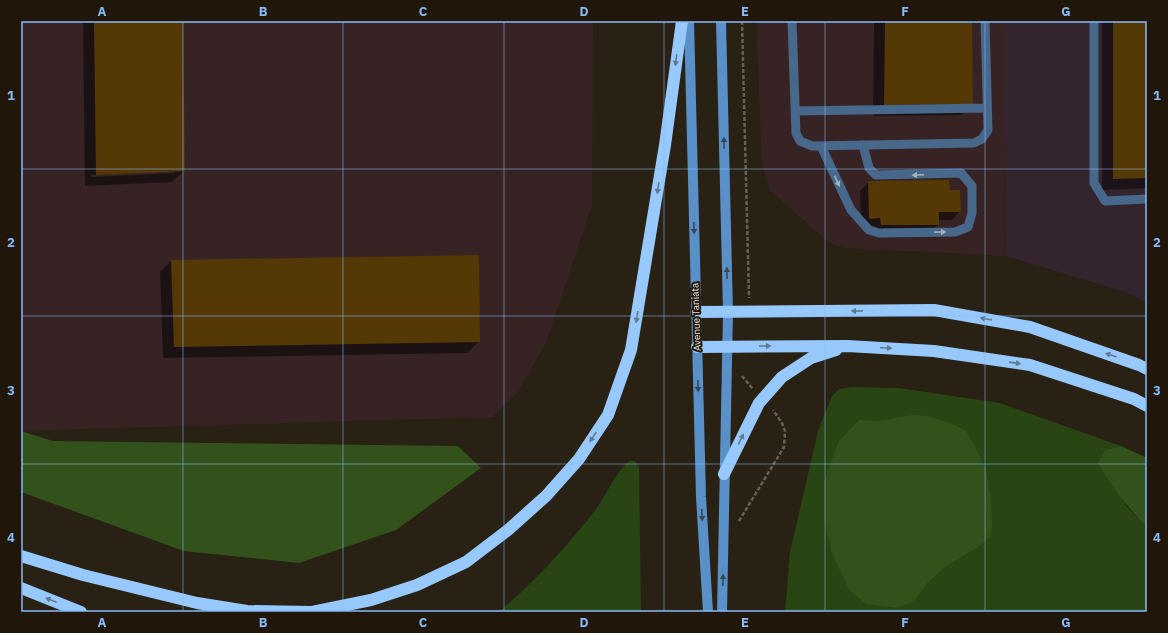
<svg xmlns="http://www.w3.org/2000/svg" width="1168" height="633" font-family="'IBM Plex Sans',sans-serif">
  <rect width="100%" height="100%" fill="#292114"/>
  <path fill="#372324" d="M21,21h572l-1,184 -46,138 -29,50 -25,24 -471,14z
    M756,21h248l2,235 -161,-8 -17,-6 -58,-52 -8,-26z"/>
  <path fill="#33242e" d="M1004,21h143v281l-22,-10 -119,-36z"/>
  <path fill="#294513" d="M852,387l47,1 101,15 121,43 -16,4 2,28 22,31 18,18v85h-362l5,-60 28,-121 14,-35 7,-7z
    M629,461h6l4,6 2,145h-142c36,-31 68,-65 97,-103 11,-15 19,-36 33,-48z"/>
  <path fill="#33521b" d="M913,415l16,1 26,9 11,6 8,13 12,26 5,30 1,27 -2,10 -12,10 -32,19 -19,17 -12,17 -17,8 -32,-4 -17,-15 -16,-33 -9,-37v-38l15,-40 20,-21 19,1z
    M21,431l32,10 405,5 23,22 -85,62 -97,33 -115,-12 -163,-59z
    M1121,446l26,12v69c-19,-19 -36,-40 -49,-64l7,-13z"/>
  <path fill="#0007" fill-rule="evenodd" d="M83,21h99l2,150 -12,11 -87,4zM174,171v2l-83,4v-2z
    M874,21h97l1,83 -11,11 -88,1z
    M1102,21h45v167l-45,2z
    M869,182l80,9 11,20 -8,9h-14v4l-9,9 -57,1v-8l-11,1 -1,-36z
    M171,261l308,80 -11,12 -305,5 -3,-86z"/>
  <path fill="#543906" d="M94,21h89l2,150 -89,4z
    M885,21h87l1,83 -89,1z
    M1113,21h34v157l-34,1z
    M949,180l1,10h10l1,22h-22v13h-58l-1,-7 -11,1 -1,-38z
    M479,255l1,87 -306,5 -3,-87z"/>
  <g fill="none" stroke-linecap="round" stroke-linejoin="round">
    <path stroke="#676054" stroke-width="2.5" stroke-dasharray="4 2" stroke-linecap="butt" d="M742,21l7,277
      M742,376l11,13
      M739,521l45,-74 1,-16 -3,-8 -9,-13"/>
    <path stroke="#47688b" stroke-width="9" d="M792,21l4,112 4,8 12,5 162,-3 8,-4 6,-9 -3,-109
      M1094,21v162l11,18 42,-2
      M795,111l192,-3
      M821,146l30,64 18,20 10,3 76,-1 13,-5 4,-14v-27l-11,-13 -85,2 -7,-7 -6,-23"/>
    <path stroke="#5990c8" stroke-width="10" d="M689,21l12,476 7,115
      M721,21l7,291 -6,300"/>
    <path stroke="#97c9fd" stroke-width="12" d="M696,312l238,-2 96,17 109,38 8,4
      M697,347l150,-1 87,5 96,14 104,34 13,7
      M724,474l35,-71 23,-26 29,-19 25,-8
      M21,556l62,19 114,28 50,8 65,1 59,-12 46,-15 49,-23 42,-32 38,-34 33,-37 29,-44 23,-65 34,-205 17,-124
      M21,588l60,24"/>
  </g>
  <defs><path id="oneway-solid" d="M-6-.8H1V-3.2L6.5 0L1 3.2V.8H-6Z"/></defs>
  <g fill="#617990">
    <use href="#oneway-solid" transform="translate(676 60) rotate(97)"/>
    <use href="#oneway-solid" transform="translate(658 188) rotate(99)"/>
    <use href="#oneway-solid" transform="translate(857 311) rotate(179)"/>
    <use href="#oneway-solid" transform="translate(637 317) rotate(99)"/>
    <use href="#oneway-solid" transform="translate(986 319) rotate(-170)"/>
    <use href="#oneway-solid" transform="translate(765 346)"/>
    <use href="#oneway-solid" transform="translate(886 348) rotate(3)"/>
    <use href="#oneway-solid" transform="translate(1111 355) rotate(-161)"/>
    <use href="#oneway-solid" transform="translate(1015 363) rotate(8)"/>
    <use href="#oneway-solid" transform="translate(593 437) rotate(124)"/>
    <use href="#oneway-solid" transform="translate(741 439) rotate(-64)"/>
    <use href="#oneway-solid" transform="translate(51 600) rotate(-158)"/>
  </g>
  <g fill="#374756">
    <use href="#oneway-solid" transform="translate(724 143) rotate(-91)"/>
    <use href="#oneway-solid" transform="translate(694 228) rotate(89)"/>
    <use href="#oneway-solid" transform="translate(727 273) rotate(-91)"/>
    <use href="#oneway-solid" transform="translate(698 386) rotate(89)"/>
    <use href="#oneway-solid" transform="translate(702 515) rotate(87)"/>
    <use href="#oneway-solid" transform="translate(723 580) rotate(-89)"/>
  </g>
  <g fill="#a4b0bb">
    <use href="#oneway-solid" transform="translate(918 175) rotate(178)"/>
    <use href="#oneway-solid" transform="translate(837 181) rotate(65)"/>
    <use href="#oneway-solid" transform="translate(940 232) rotate(-1)"/>
  </g>
  <path fill="none" stroke="#86bbfb" stroke-width="1" stroke-opacity="0.55" d="M183,21v591M343,21v591M504,21v591M664,21v591M825,21v591M985,21v591M21,169h1126M21,316h1126M21,464h1126"/>
  <g text-anchor="middle" dominant-baseline="central" stroke-width="4" stroke-linejoin="round" paint-order="stroke">
    <g font-size="10" fill="#f0eae2" stroke="#20170a">
      <text transform="translate(696 317) rotate(-92)">Avenue Taniata</text>
    </g>
  </g>
  <rect width="1168" height="633" fill="none" stroke="#20170a" stroke-width="44"/>
  <rect x="22" y="22" width="1124" height="589" fill="none" stroke="#86bbfb" stroke-width="1.5"/>
  <g font-size="13" text-anchor="middle" font-weight="bold" fill="#86bbfb">
    <text x="102" y="16">A</text>
    <text x="263" y="16">B</text>
    <text x="423" y="16">C</text>
    <text x="584" y="16">D</text>
    <text x="745" y="16">E</text>
    <text x="905" y="16">F</text>
    <text x="1066" y="16">G</text>
    <text x="11" y="100">1</text>
    <text x="1157" y="100">1</text>
    <text x="11" y="247">2</text>
    <text x="1157" y="247">2</text>
    <text x="11" y="395">3</text>
    <text x="1157" y="395">3</text>
    <text x="11" y="542">4</text>
    <text x="1157" y="542">4</text>
    <text x="102" y="627">A</text>
    <text x="263" y="627">B</text>
    <text x="423" y="627">C</text>
    <text x="584" y="627">D</text>
    <text x="745" y="627">E</text>
    <text x="905" y="627">F</text>
    <text x="1066" y="627">G</text>
  </g>
</svg>
